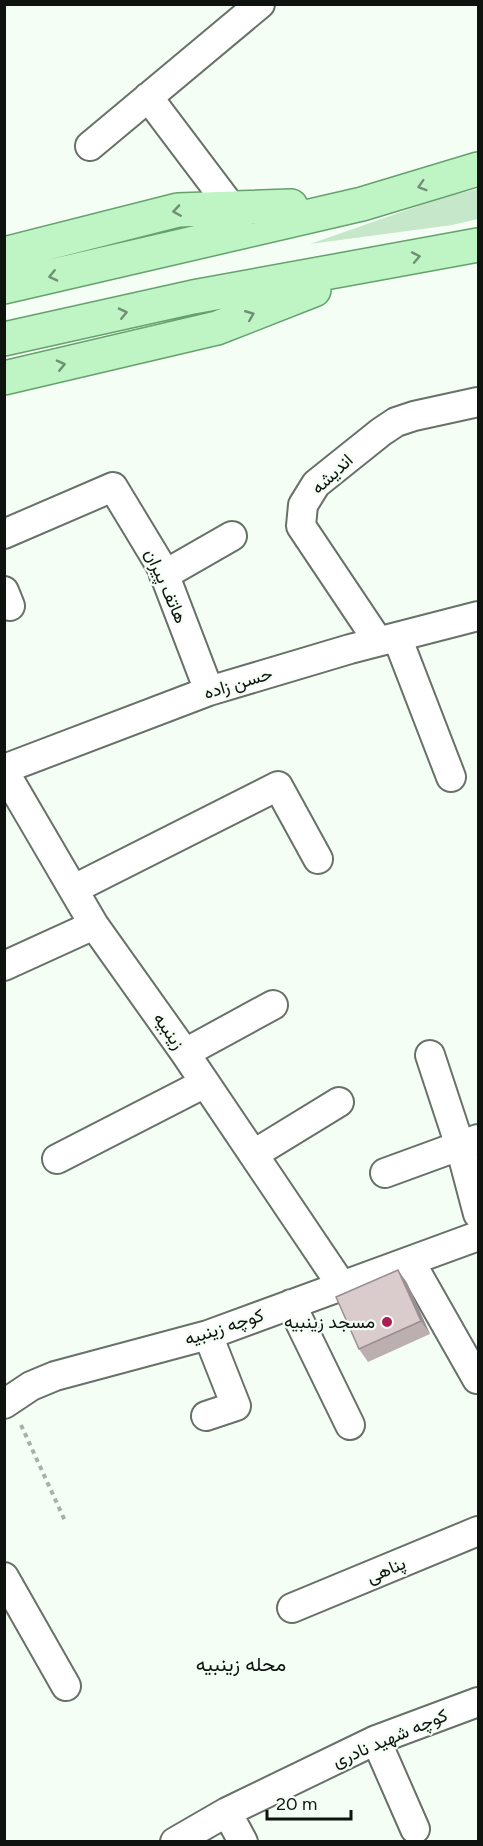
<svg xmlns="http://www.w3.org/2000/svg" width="483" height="1846" font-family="Figtree,Vazirmatn,sans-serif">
  <rect width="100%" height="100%" fill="#f4fef4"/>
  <path fill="#c7e7ca" d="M478,189v30l-26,6 -142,19 134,-47z"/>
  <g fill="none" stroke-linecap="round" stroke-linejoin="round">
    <g stroke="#687168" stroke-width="32">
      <path id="minor" d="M148,97l83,110
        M90,146l170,-142
        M4,534l109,-47 49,81 47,123
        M164,575l68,-39
        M4,591l6,15
        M397,637l54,140
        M378,641l-77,-115 2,-21 13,-21 65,-52 15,-10 18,-6 64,-14
        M4,769l205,-78 141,-42 128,-33
        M4,771l90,154 91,128 157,233
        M74,889l204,-103 40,73
        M4,966l90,-41
        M185,1053l88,-48
        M430,1055l30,91 18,68
        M254,1154l85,-52
        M57,1159l148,-76
        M385,1173l93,-34
        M410,1261l67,118
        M291,1304l59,121
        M4,1404l27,-18 24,-10 153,-41 270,-99
        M206,1416l30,-10 -28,-71
        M4,1577l62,109
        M292,1608l186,-77
        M376,1740l39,89
        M227,1812l16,30
        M175,1842l52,-30 149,-72 102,-38"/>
    </g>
    <g stroke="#65a16d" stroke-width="36">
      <path id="primary" d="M4,254l174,-44 113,-4
        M4,287l358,-83 116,-35
        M4,339l189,-42 285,-52
        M4,378l213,-50 97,-38"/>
    </g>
    <path stroke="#a8b0a8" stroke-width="4" stroke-dasharray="4.5 4.5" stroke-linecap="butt" d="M21,1425l45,98"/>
    <use href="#minor" stroke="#fff" stroke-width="28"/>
    <use href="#primary" stroke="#bff4c5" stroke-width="33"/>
  </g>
  <path fill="#bbafb0" d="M398,1270l9,13 23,51 -62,28 -9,-13z"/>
  <path fill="#998e90" d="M398,1270l9,13 23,51 -9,-13z"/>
  <path fill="#dacbcd" stroke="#998e90" stroke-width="1.5" d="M398,1270l23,51 -62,28 -23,-52z"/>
  <defs><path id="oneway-chevron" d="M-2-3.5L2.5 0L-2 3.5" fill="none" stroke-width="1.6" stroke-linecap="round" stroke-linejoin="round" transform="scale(1.5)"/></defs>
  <g stroke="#708f74">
    <use href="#oneway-chevron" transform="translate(422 186) rotate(163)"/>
    <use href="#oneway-chevron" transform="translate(177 211) rotate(171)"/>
    <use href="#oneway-chevron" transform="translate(416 257) rotate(-11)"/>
    <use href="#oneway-chevron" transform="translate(53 276) rotate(167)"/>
    <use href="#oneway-chevron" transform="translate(123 313) rotate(-13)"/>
    <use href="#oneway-chevron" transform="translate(250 315) rotate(-22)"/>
    <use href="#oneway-chevron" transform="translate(61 365) rotate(-13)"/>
  </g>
  <circle fill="#ae1e56" stroke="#f4fef4" stroke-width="2" cx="387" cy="1322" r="6"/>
  <g text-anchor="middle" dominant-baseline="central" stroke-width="4.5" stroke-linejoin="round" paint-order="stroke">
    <g font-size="18" fill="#0f1310" stroke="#f4fef4">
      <text transform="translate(332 474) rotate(-43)">اندیشه</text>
      <text transform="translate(166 586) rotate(66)">هاتف پیران</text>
      <text transform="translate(238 683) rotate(-17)">حسن زاده</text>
      <text transform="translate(169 1031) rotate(55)">زینبیه</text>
      <text transform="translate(224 1327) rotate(-18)">کوچه زینبیه</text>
      <text transform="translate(386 1570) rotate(-23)">پناهی</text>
      <text transform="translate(390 1738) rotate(-23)">کوچه شهید نادری</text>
    </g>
    <g font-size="18" fill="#0f1310" stroke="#f4fef4" text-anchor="end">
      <text x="375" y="1322">مسجد زینبیه</text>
    </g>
    <g font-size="20" fill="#0f1310" stroke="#f4fef4">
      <text x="241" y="1664">محله زینبیه</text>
    </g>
  </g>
  <rect width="483" height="1846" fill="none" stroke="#0f1310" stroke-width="12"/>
  <path d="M267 1810v9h84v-9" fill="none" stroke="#0f1310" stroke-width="3"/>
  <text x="276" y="1810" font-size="18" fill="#0f1310" stroke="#f4fef4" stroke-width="4.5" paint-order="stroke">20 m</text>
</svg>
